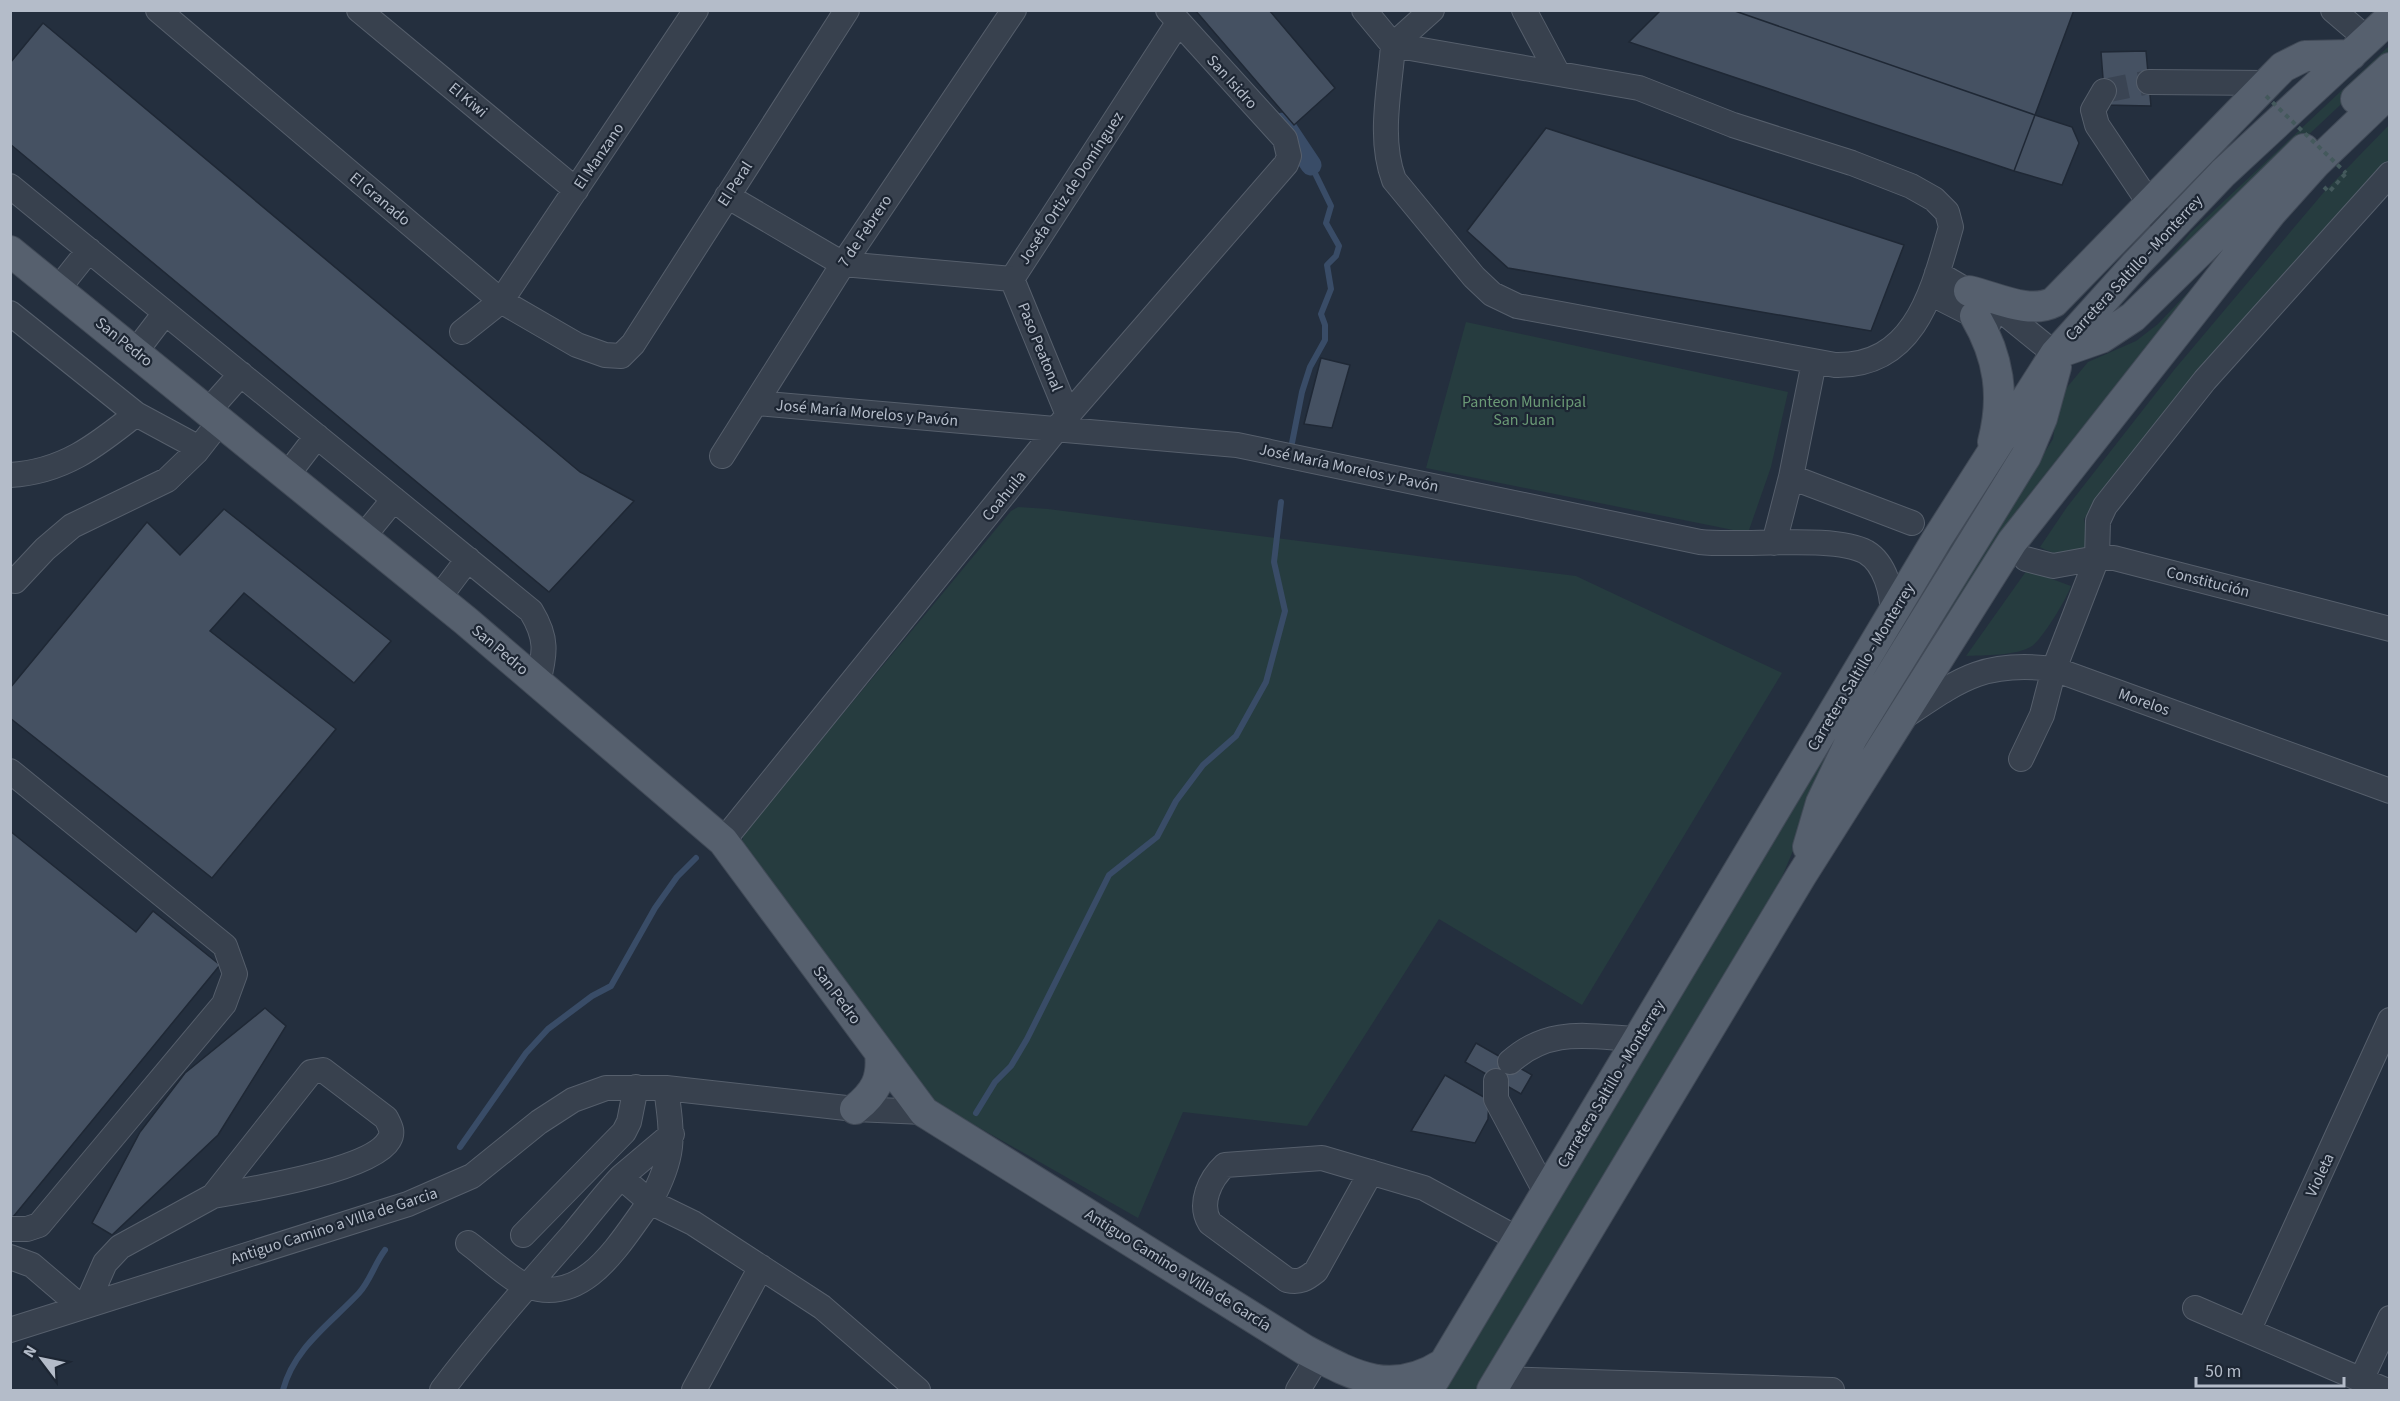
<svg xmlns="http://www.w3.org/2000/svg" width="2400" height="1401" font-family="'Source Sans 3',sans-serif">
  <rect width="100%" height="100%" fill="#242f3e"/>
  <path fill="#263c3f" d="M2389,46v13l-245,231 46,-57z
    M2389,125v35l-287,334 -18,25 6,27c-19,10 -30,12 -50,1l27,-40 107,-137 150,-178z
    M2231,247l-225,288 -105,147 152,-243 6,-42 29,-35 48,-21 22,-17z
    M1466,322l322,70 -17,75 -23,66 -322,-65z
    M1998,464l3,13 -171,286 -51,121 -301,506h-32z
    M1018,507l30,2 528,67 206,97 -200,332 -143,-86 -132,207 -124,-14 -45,106 -216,-123 -181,-250 3,-12 267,-322z
    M2027,570l44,16c-5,14 -28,52 -39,60 -15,10 -49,9 -66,10z"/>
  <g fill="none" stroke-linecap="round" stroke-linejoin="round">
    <path stroke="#394c67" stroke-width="6" d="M1292,443l10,-51 8,-25 15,-27v-15l-4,-11 10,-25 -4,-24 9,-9 3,-10 -13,-23 5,-17 -20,-41
      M976,1113l19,-31 16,-16 16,-27 82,-164 48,-38 19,-36 27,-36 33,-29 30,-54 19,-71 -11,-49 7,-60
      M460,1147l66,-94 22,-24 44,-33 19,-10 44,-78 22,-31 19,-19
      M283,1390c11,-42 47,-66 76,-97 11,-12 16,-30 26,-43"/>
    <path stroke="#394c67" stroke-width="21" d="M1283,123l28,42"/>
  </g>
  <path fill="#455162" stroke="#1f2835" stroke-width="1.5" d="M1195,10h74l66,78 -41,37z
    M1661,10h71l303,105 -21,56 -385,-129z
    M1732,10h342l-39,105z
    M43,23l537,449 54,29 -85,91 -539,-448v-81z
    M2146,51l5,55 -46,-1 -4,-53z
    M2035,115l37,12 7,16 -17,42 -48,-14z
    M1546,128l358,117 -33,86 -363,-63 -41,-37z
    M1321,358l29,7 -18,63 -28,-4z
    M224,509l167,132 -37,42 -110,-90 -34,38 126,98 -124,149 -202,-160v-30l137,-166 33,33z
    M10,831l126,101 17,-21 67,54 -207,252 -3,-2z
    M265,1008l21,18 -68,109 -106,100 -20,-12 48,-91 45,-59z
    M1476,1043l56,32 -11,19 -56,-32z
    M1445,1075l44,25 -1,19 -13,24 -64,-12z"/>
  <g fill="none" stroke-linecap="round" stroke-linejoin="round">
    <path stroke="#3a4453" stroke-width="24" stroke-dasharray="24 12" stroke-linecap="butt" d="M2104,91l45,-9"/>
    <g stroke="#565f6c" stroke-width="26">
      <path id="minor" d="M158,10l343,291 76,44 28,10 16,1 12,-12 214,-334
        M359,10l217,180
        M1364,10l29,35 246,43 94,37 119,38 59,23 23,13 13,13 4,15c-18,62 -35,140 -116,138l-318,-59 -25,-12 -18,-17 -80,-97c-16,-42 -4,-91 -1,-135l39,-35
        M1524,10l33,62
        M2333,10l34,29
        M2149,82l117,1
        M2104,91l-11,19 4,15 63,94
        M10,186l521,425c17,28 14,41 7,72
        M727,196l116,68 169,15
        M1937,273l65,38 53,43
        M1012,279l166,-256
        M1012,279l56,136
        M58,289l31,-39
        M1930,293l59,30
        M10,313l126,101
        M462,332l39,-31 195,-291
        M136,351l29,-38
        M757,403l480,42 463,97c42,5 134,-8 166,10 20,12 26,41 27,62
        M209,410l32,-36
        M722,456l121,-192 171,-254
        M288,474l29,-38
        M10,475c53,-3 86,-29 126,-61l63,34
        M1791,477l121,46
        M363,537l31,-38
        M1774,543l17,-66 23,-115
        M2026,559l27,7 44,-8h17l276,71
        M15,581l30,-32 27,-23 95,-46 29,-28 25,-32
        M438,599l30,-40
        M1902,718c57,-38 81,-58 152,-49l336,122
        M2021,759l21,-44 12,-46 43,-111 1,-37 7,-15 100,-126 185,-206
        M10,771l215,175 10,28 -11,30 -185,221 -12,4h-17
        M723,841l345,-426 218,-251 3,-8 -4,-17 -117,-129
        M1510,1062c40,-36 79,-25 128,-23
        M1496,1081v18l50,94
        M666,1088c7,51 9,68 -16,114l43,21 129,84 96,83
        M1371,1172l-55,99c-10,8 -16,12 -29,9l-77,-57c-12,-19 0,-44 15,-58l97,-7 102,30 94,51
        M621,1177l51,-43
        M523,1235l101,-103 5,-10 7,-35
        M10,1257l22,8 49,42
        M86,1306l19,-43 15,-16 93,-51 98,-124 12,-2 63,48c4,8 8,14 3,22 -17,30 -141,50 -176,56
        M2195,1308l190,82
        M2249,1329l141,-309
        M10,1330l398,-126 64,-28 67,-54 34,-22 33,-12h60l189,21 69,3
        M1499,1379l333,11
        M2361,1380l29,-62
        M442,1390c41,-54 86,-105 131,-156 16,-19 31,-39 48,-57l29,25c-29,38 -64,105 -123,84 -15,-5 -45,-33 -59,-43
        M694,1390l67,-123
        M1298,1390l20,-33"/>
    </g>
    <g stroke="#414a57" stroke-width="32">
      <path id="major" d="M2356,99l34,-31
        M10,251l456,370 257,220 201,271 381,238c49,26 86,47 138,14
        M1969,291c27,6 60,24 85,11l229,-235 22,-11 46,-1
        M1975,316c24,41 30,80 18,126
        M2058,353l43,-15 32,-21 171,-168
        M1808,847l13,-44 31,-65 174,-282 16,-38 14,-51
        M855,1109c20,-16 28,-30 25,-56
        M1434,1380l503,-841 118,-185 81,-90 87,-91 167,-155
        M1492,1390l309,-514 211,-334 259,-329 44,-49 75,-72"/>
    </g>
    <path stroke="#44595c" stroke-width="4" stroke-dasharray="4.5 4.5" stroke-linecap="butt" d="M2324,187l5,5 17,-19"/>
    <use href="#minor" stroke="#38414e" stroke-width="24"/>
    <use href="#major" stroke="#56606e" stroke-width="30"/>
    <path stroke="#44595c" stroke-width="4" stroke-dasharray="4.5 4.5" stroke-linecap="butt" d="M2266,96l80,77"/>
  </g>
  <g text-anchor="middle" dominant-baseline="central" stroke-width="4.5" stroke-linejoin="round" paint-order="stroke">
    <g font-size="16" fill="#b4bcc9" stroke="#1d2633">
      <text transform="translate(1232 82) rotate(48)">San Isidro</text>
      <text transform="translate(468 100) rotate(40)">El Kiwi</text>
      <text transform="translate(599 156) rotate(-56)">El Manzano</text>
      <text transform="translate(735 184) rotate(-57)">El Peral</text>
      <text transform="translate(1071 188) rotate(-57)">Josefa Ortiz de Domínguez</text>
      <text transform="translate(380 199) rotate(40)">El Granado</text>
      <text transform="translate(865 231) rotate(-56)">7 de Febrero</text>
      <text transform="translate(2134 268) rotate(-47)">Carretera Saltillo - Monterrey</text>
      <text transform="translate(124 342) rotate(39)">San Pedro</text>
      <text transform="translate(1040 347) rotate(68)">Paso Peatonal</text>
      <text transform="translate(867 413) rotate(5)">José María Morelos y Pavón</text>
      <text transform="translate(1349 468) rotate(12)">José María Morelos y Pavón</text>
      <text transform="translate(1004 496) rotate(-51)">Coahuila</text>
      <text transform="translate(2208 582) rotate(14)">Constitución</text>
      <text transform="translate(500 650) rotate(40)">San Pedro</text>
      <text transform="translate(1861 667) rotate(-59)">Carretera Saltillo - Monterrey</text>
      <text transform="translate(2144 702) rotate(19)">Morelos</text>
      <text transform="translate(837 995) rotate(53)">San Pedro</text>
      <text transform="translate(1611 1084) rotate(-59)">Carretera Saltillo - Monterrey</text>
      <text transform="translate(2320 1175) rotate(-65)">Violeta</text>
      <text transform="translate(334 1226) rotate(-18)">Antiguo Camino a VIlla de Garcia</text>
      <text transform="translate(1178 1270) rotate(32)">Antiguo Camino a Villa de García</text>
    </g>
    <g font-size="16" fill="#6b9a76" stroke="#1d2633">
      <text x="1524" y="402">Panteon Municipal<tspan x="1524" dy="18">San Juan</tspan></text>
    </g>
  </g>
  <rect width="2400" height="1401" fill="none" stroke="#b4bcc9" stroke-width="24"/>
  <g transform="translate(42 1359) rotate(302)" stroke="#1d2633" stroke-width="4.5" paint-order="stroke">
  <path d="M0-4.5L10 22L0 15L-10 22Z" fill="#b4bcc9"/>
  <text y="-9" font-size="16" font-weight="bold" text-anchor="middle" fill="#b4bcc9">N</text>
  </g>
  <path d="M2196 1377v9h148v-9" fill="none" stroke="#b4bcc9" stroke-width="3"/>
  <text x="2205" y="1377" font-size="18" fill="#b4bcc9" stroke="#1d2633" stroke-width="4.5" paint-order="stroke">50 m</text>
</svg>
